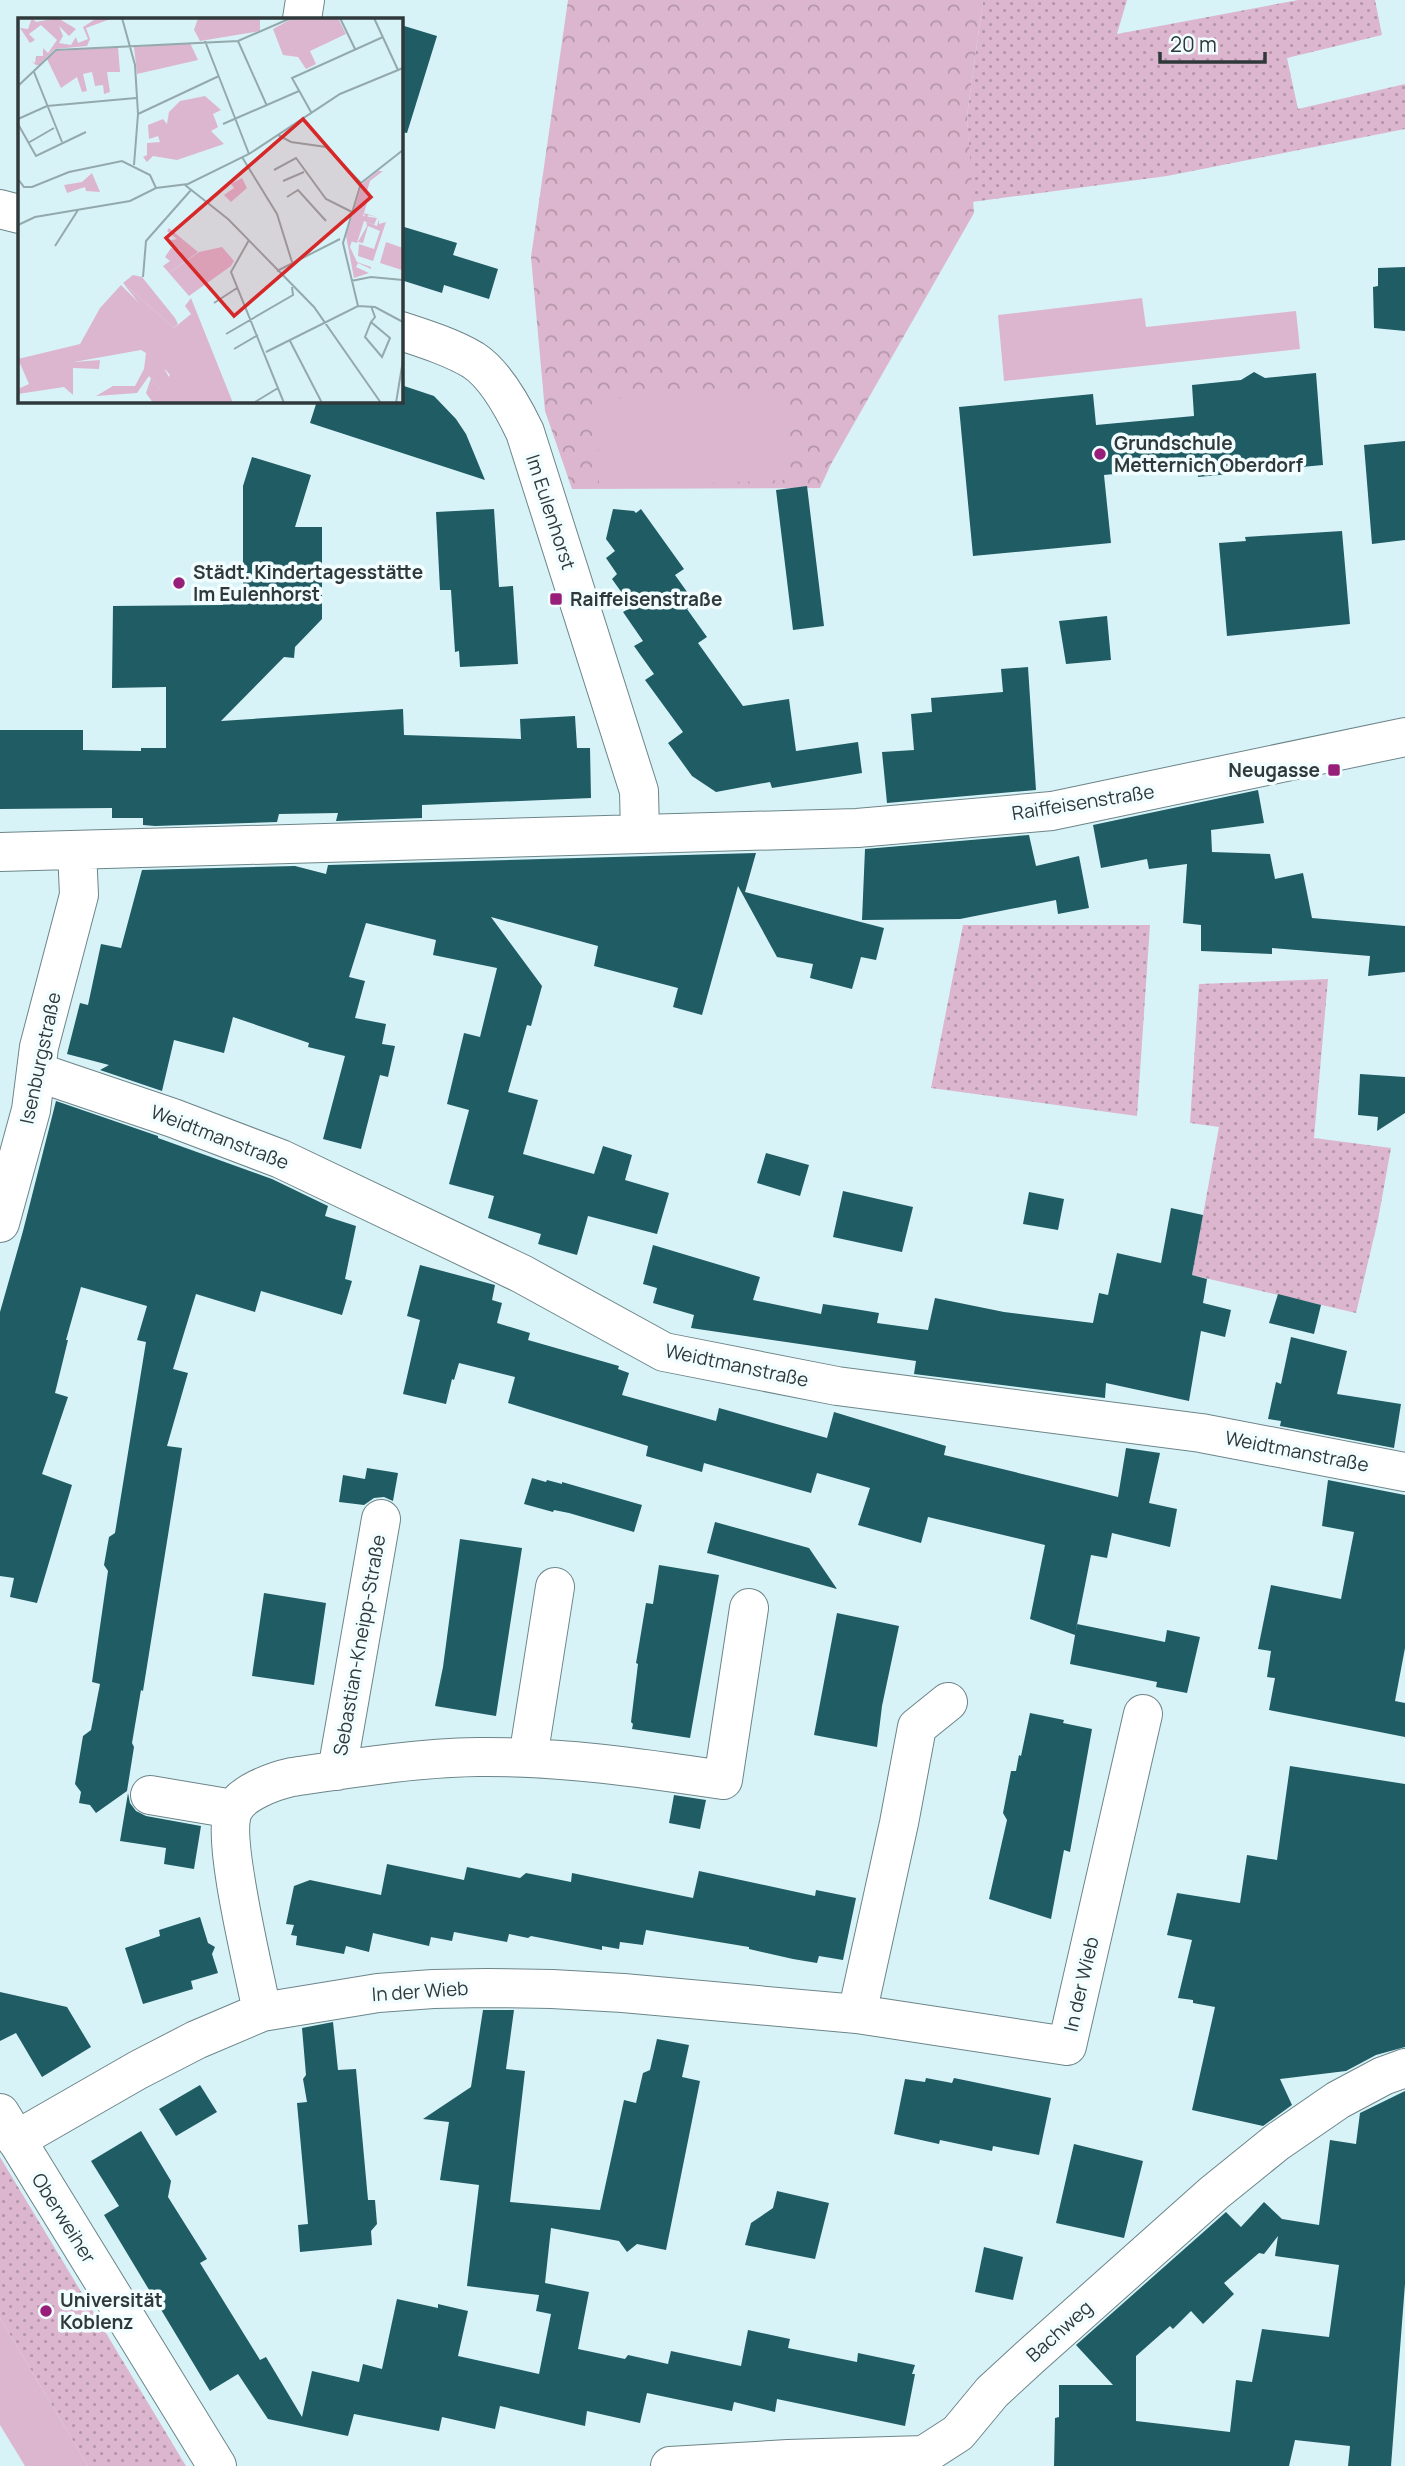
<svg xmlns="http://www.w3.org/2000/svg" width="1405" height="2466" font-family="Manrope,sans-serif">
  <defs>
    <pattern id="grass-dots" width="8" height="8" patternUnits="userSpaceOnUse" patternTransform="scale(1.75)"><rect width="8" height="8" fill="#dcb6ce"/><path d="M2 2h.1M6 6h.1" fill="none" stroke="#b395a8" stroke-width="1.8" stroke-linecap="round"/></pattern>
    <pattern id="park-crowns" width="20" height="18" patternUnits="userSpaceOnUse" patternTransform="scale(1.75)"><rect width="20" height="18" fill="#dcb6ce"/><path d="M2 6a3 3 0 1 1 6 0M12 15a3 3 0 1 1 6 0" fill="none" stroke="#b395a8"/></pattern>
  </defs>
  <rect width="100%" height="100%" fill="#d8f3f8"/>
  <path fill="url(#grass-dots)" d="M983,0h144l-10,34 181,-34h77l7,35 -95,23 11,51 107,-25v45l-238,47 -195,26 -5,-86z
    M963,925h187l-13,191 -206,-28z
    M1328,979l-14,159 77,10 -13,72 -22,93 -164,-38 27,-148 -29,-4 9,-139z
    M0,2157l186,309h-98l-88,-148z"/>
  <path fill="url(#park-crowns)" d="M568,0h415l-16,116 7,97 -143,251 -11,24 -248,1 -27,-78 -14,-154z"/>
  <path fill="#dcb6ce" d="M1142,298l4,29 150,-16 4,38 -296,32 -6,-66z
    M788,393l3,87 -192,7 -2,-88z
    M0,2318l88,148h-63l-25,-41z"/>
  <path fill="#1f5c64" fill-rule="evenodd" d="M401,25l36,11 -30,97 -6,-1z
    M401,226l56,17 -4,12 45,14 -9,30 -45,-14 -2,8 -41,-13z
    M1405,267v64l-31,-3 -1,-41 5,-1v-18z
    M1254,372l11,6 51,-5 7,92 -125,12 -1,-11 -93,9 7,68 -138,13 -14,-149 134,-13 3,31 98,-9 -2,-31 49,-5z
    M401,385l33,11 22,23 10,15 19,46 -175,-57 7,-22h84z
    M1405,441v99l-33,4 -8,-99z
    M252,457l59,18 -16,52h27v92l-27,28 -1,11 -10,-1 -63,64 182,-12 1,26 117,4 -1,-20 55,-3 2,32h13l1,50 -169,7v13l-86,3 2,-8 -59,1 -2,8 -122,4 -12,-1v-7h-31v-10l-112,1v-79h83v20l58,1v-3h25v-61l-54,1 1,-82 110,-1v-18h20v-101z
    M807,486l17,140 -31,4 -17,-140z
    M494,509l5,78 14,-1 5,78 -58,3 -1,-16 -4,1 -4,-62h-11l-4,-78z
    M613,509l21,2 2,2 5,-4 43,60 -9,6 20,28 -8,6 20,28 -9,6 45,63 46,-7 7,52 62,-9 4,31 -90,15 -2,-6 -54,10 -24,-16 -24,-33 15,-11 -38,-52 9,-6 -20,-28 9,-5 -20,-29 9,-5 -20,-28 5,-5 -11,-16 9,-7 -9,-12z
    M1342,531l8,93 -123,12 -8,-93 27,-2 -1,-4z
    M1107,616l4,44 -45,4 -7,-43z
    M1028,667l8,123 -149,13 -5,-51 32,-2 -3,-36 21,-2 -1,-14 72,-6 -2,-23z
    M1258,790l6,33 -53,7 1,22 58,2 5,25 28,-6 9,45 93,8v46l-37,4 2,-20 -98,-8v6l-71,-3v-26l-18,-2 4,-59 -38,5 -2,-10 -46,9 -8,-43z
    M1029,835l7,31 43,-10 10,52 -31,6 -2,-14 -96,19 -98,1 3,-71z
    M756,853l-11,39 139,36 -8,32 -15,-3 -9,32 -42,-11 3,-14 -36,-7 -39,-71 -36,129 -29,-8 5,-19 -84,-22 4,-20 -107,-29 51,69 -11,40 -4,-1 -19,67 30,8 -15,54 71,20 9,-28 29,9 -7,25 44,13 -12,41 -69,-18 -11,39 -39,-11 3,-10 -53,-16 6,-22 -45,-12 20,-74 -22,-6 17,-71 16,4 17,-69 -64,-13 3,-15 -70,-17 -17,54 16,4 -10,37 31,6 -4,20 13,2 -7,31 -8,-2 -19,74 -38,-10 22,-83 -37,-9 1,-4 -76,-26 -9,36 -50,-13 -12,51 -62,-21 9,-5 -42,-11 13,-51 8,2 13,-61 20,4 21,-78 153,-4 31,8 2,-9z
    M1360,1074l45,3v36l-28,18 1,-14 -20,-2z
    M56,1101l102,35v2l114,41 56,27 -3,10 31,10 -11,53 7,2 -10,34 -81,-24 -6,21 -59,-18 -23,75 15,4 -21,73 15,2 -39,243 -2,-1 -9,53 2,4 -7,44 -31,22 -6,-8 -11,-2 2,-11 -6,-8 8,-48 8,-6 9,-46 -8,-2 16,-111 -4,-6 5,-28 6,-4 31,-191 -9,-2 10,-34 -66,-19 -15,53h2l-13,53 13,4 -26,77 30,11 -35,118 -27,-6 4,-19 -14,-2v-264l23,-81z
    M766,1153l43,12 -9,31 -43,-13z
    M843,1191l70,16 -11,45 -69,-15z
    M1029,1192l35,7 -6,31 -35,-6z
    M1171,1208l32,7 -11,60 15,4 -4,24 28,7 -6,27 -24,-6 -12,70 -83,-18 -1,15 -191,-24 2,-13 -225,-33 3,-13 -41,-12 4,-15 -14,-4 10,-39 107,32 -7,23 68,14 2,-10 32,5 24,4 -2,10 51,7 7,-32 69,14 89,11 6,-30 9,2 9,-42 44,10z
    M420,1265l75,20 -3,15 10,3 -5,20 33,10 -2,7 91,26 -1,3 11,4 -7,22 94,26 3,-13 108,30 7,-26 112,34 -2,9 174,42 8,-49 34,5 -11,50 28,6 -7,38 -58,-14 -5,25 -16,-3 -16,80 -45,-16 15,-74 -117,-28 -7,26 -63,-18 12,-37 -53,-15 -6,20 -107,-30 -2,9 -56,-16 2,-10 -140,-43 7,-26 -56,-14 -5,17 -2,-1 -6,25 -43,-10 17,-74 -13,-4z
    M1278,1294l43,11 -7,29 -45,-11z
    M1291,1337l56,14 -10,43 64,10 -7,44 -114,-22 1,-5 -13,-2 8,-37 5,2z
    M367,1468l31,5 -5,28 -9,-4 -10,1 -10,7 -25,-3 4,-27 22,4z
    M532,1478l14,4 1,-2 15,4v-2l80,23 -8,27 -65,-19 -15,-3 -1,2 -29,-8z
    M1328,1480l77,15v153l-10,53 10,2v34l-136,-27 6,-32 -8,-1 4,-26 -13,-2 13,-64 70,14 13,-67 -32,-6z
    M715,1522l94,26 28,41 -130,-36z
    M460,1539l62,9 -26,168 -61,-10 8,-39z
    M659,1565l60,10 -29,163 -58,-9 1,-5 -2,-2 7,-58 -2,-1 10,-60 7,1z
    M264,1593l62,10 -12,82 -62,-9z
    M837,1613l62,13 -17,80 -5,41 -63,-12z
    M1077,1624l88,18 2,-12 33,7 -13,56 -31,-6 1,-5 -87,-18z
    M1030,1713l34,7 -1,3 29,6 -22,123 -6,-2 -13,69 -62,-20 18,-79 -4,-7 8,-42h5l3,-16 2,1z
    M1290,1766l115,18v263l-29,8 -30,16 -66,8 12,26 -29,21 -71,-16 23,-103 -22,-4v-3l-15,-2 14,-58 -25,-5 10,-42 63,10 7,-48 30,5z
    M128,1793l2,10 6,8 10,5 55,10 -7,43 -30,-5 2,-16 -46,-7z
    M674,1795l32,5 -6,29 -31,-6z
    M387,1864l77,16 3,-13 53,11 6,-5 45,9 1,-9 121,25 6,-27 116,25 1,-6 40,8 -13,62 -24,-4 -2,7 -24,-4 -44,-10v-2l-103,-17 -3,15 -23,-3 -1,7 -17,-3v4l-71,-14 -3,2 -19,-4 -2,8 -53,-10 -2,9 -21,-4 -2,9 -56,-13 -4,19 -23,-6 -2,8 -48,-9 1,-9 -6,-1 3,-10 -8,-1 8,-38 16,-6 71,15z
    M200,1917l8,26 7,4 -3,7 6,19 -27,8 2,8 -50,15 -18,-56 35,-12 -1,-6z
    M0,1992l67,15 24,40 -49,30 -26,-44 -16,8z
    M483,2010h31l-8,59 19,2 -15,131 90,8 24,-110 12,3 7,-30 7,-3 7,-31 32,6 -7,32 18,4 -34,169 -29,-6 -10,8 -8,-11 -68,-13 -6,55 44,9 -11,57 47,10 3,-4 40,9 3,-13 70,15 7,-36 42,9 -2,9 69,14 1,-9 57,12 -3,9h3l-10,52 -128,-27 -2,13 -41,-10 -2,9 -85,-18 -7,30 -53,-12 -2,15 -85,-20 -5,23 -53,-12 -3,14 -85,-17 -6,22 -80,-17 -30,-45 -28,17 -106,-176 15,-9 -28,-45 50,-30 30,50 -3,16 39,62 -7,4 60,97 6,-3 36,60 10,-46 47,11 4,-18 19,5 15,-70 41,9v-4l30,7 -10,45 81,18 12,-60 -15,-3 3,-16 -72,-9 12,-101 -39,-5 9,-58 -26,-3 48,-32z
    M333,2022l5,48 18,-1 12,131h7l2,24 -6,7 1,14 -72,7 -2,-27 10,-1 -11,-121 10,-1 -4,-23 3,-4 -4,-47z
    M926,2078l26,5 2,-5 97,20 -12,57 -46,-9 -1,5 -52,-11 -1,4 -45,-10 11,-55 20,3z
    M200,2085l17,27 -41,24 -17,-27z
    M1405,2091v193l-14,182h-43l2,-20 -55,-6 -6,26h-235l1,-48 4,-1v-32h54l-37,-40 150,-133 15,15 23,-25 18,17 37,6 11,-85 26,4 4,-31zM1278,2236l-3,20 64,9 -10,72 -67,-8 -10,53 -16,-2 -6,52 -94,-11v-65l34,-30 3,3 18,-18 12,13 31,-30 -10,-11 35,-30 5,1z
    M1074,2144l69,17 -19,77 -68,-15z
    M777,2191l52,12 -14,56 -70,-14 6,-22 22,-15z
    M984,2247l39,10 -10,43 -38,-8z"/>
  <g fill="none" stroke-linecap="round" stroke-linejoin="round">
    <g stroke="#6c8589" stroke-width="40">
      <path id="minor" d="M302,19l3,-19
        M0,209l19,5
        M401,331c24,8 50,16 72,29 22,14 41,49 52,72l114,359 1,43
        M0,852l857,-24 195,-17 353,-74
        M37,1072l136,46 108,41 241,115 142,78 173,34 364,47 204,39
        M0,1223l31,-113 8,-63 40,-152 -2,-45
        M528,1758l27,-171
        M337,1771l44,-252
        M150,1795l83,14
        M262,2012c-7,-38 -41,-172 -29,-201 7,-18 41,-30 59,-34 61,-9 123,-19 186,-20 82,-1 164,11 245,23l26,-172
        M857,2014l42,-191 18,-96 31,-25
        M0,2113l217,353
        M16,2140l122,-70 58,-30 66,-28 116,-19 55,-4 53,-1 66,1 71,4 234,21 210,32 76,-332
        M670,2466l118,-7 136,-4 34,-22 34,-41 38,-35 184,-164 63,-51 61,-42 45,-24 22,-8"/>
    </g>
    <use href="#minor" stroke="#fff" stroke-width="38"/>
  </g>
  <g fill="#971f7a" stroke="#f2fdff" stroke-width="2.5">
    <circle cx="1100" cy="454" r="7"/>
    <circle cx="179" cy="583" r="7"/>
    <rect x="549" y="592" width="14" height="14" rx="3.5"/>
    <rect x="1327" y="763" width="14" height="14" rx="3.5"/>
    <circle cx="46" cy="2311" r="7"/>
  </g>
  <g text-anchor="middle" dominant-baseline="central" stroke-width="7" stroke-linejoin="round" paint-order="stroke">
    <g font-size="19" font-weight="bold" fill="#2f393b" stroke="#f2fdff" text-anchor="start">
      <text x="1114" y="443">Grundschule<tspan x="1114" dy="22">Metternich Oberdorf</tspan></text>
      <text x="193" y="572">Städt. Kindertagesstätte<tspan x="193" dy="22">Im Eulenhorst</tspan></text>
      <text x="570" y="599">Raiffeisenstraße</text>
      <text x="1320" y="770" text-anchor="end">Neugasse</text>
      <text x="60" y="2300">Universität<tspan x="60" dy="22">Koblenz</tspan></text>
    </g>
    <g font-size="19" fill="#2f393b" stroke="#f2fdff">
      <text transform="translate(551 512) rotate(72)">Im Eulenhorst</text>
      <text transform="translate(1083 802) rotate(-9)">Raiffeisenstraße</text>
      <text transform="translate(40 1058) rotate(-78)">Isenburgstraße</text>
      <text transform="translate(220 1137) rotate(21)">Weidtmanstraße</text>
      <text transform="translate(737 1365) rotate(12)">Weidtmanstraße</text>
      <text transform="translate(1297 1451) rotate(11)">Weidtmanstraße</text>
      <text transform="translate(359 1645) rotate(-80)">Sebastian-Kneipp-Straße</text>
      <text transform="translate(1081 1984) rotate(-77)">In der Wieb</text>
      <text transform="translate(420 1991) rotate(-4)">In der Wieb</text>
      <text transform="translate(64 2218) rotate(58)">Oberweiher</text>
      <text transform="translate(1059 2331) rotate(-42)">Bachweg</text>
    </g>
  </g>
  <g transform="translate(18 18)">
    <rect width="385" height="385" fill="#d8f3f8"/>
    <path d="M14,0l4,4 22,-4 18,11 -7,7 -10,-10 4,10 -4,7 12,2 5,-8 2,6 10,-4 -5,-12 14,-9h16l-27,10 4,11 -3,7 -32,3 -16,16h-3l-5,-4 4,2 1,-7h7v-8l5,5 9,-13 -16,-15 -12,9 6,6 -5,3 -10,-15 8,1zM100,29l2,25h-13l3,20 -6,2 -1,-9 -8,1 -3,-14 -9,2 4,17 -5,1 -5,-15 -16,11 -14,-29 9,-8zM187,78l16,14 -8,4 5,13 -7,4 13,13 -47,16 -24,-4 -6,6 -4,-5 4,-2v-12l13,-1 -2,-6 -9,3 -1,-14 15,-6 4,5 2,-12 11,-11zM360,153h5l-13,10 -20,66 7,15 14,5v2l-13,-6 -2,4 13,6 -15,5 -8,-42 16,-52zM74,155l8,19 -14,-1 -1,-4 -18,6 -3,-8 18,-3zM224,160l5,10 -16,14 -7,-7 10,-7 -3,-4zM346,195l13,4 -9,-2 -2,7 11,4 2,-7v5l7,-2 -13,39 -15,-5 1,-12 15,5 6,-18 -12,-5 -5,17 -5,-1 9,-16zM151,210l29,24 -29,21 -6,-7 7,-5 -5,-4 6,-9 11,4 -15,-11 10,-2 -10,-8zM103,267l17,17v37l-64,23 26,-2 -1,9 -26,-1v27l-9,-8 -46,7v-5l11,-5 -11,-25 62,-15 20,-36zM146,350l6,11 -10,10 -11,-13 -12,17 -41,3 17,-10h22l9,-17z" fill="#dcb6ce"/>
    <path d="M105,265l51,45 17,-14 -6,-8 6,-8 42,105h-80l-7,-10 5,-15 9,11 10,-14 -5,-6h-21l2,-16 -5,-3 -67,12 2,-10 62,-13v-37z" fill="#dcb6ce"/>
    <path d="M172,25l8,17 -61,14 -3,-27z" fill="#dcb6ce"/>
    <path d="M368,224l17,6 -1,22 -22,-7zM204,229l12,14 -3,5 -42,30 -20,-23 30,-21z" fill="#dcb6ce"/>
    <path d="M180,0h62v13l-60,10 -6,-11zM275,0h45l8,16 -36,17 6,13 -10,5 -8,-12 -15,-2 -10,-26zM349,173l3,2 -7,23 14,2 -3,7 -10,-4 -7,22 -7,-2zM115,257l9,2 33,41 3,6 -4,4 -51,-45z" fill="#dcb6ce"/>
    <path fill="none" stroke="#94a9ac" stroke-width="2" d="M104,0l13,47 3,49 -4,51M322,0l15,31M356,0l24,52M187,23l44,113M220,23l29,65M16,54l28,70M0,68l38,-36 182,-9 53,-23M293,94l-19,-34 91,-41M120,96l81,-38M0,101l29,-13 89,-8M0,106l18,32 50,-24M205,106l76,-33M260,117l13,7 35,5 35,36M10,125l26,-15M224,139l35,57 15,48M256,152l22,-12 30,41 26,13M0,161l6,8h8l37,-15 53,-11 28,14 6,13M265,163l21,-9M343,165l42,-33M167,167l43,34 86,88 67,96M269,179l11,-7 28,31M0,207l17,-8 95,-16 26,-13 32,-4 61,-30 91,-60 63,-26M231,222l-18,32 53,131M37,228l23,-36M259,253l63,-32M125,259l3,-36 45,-51M333,263l20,-4 32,3M196,285l23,-15M340,288l-15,-63 18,-60M353,304l-6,15 17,20 8,-19 -19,-16 4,-5 -4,-11M208,316l67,-39 -1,-8M272,323l32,62M216,331l24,-14M248,334l92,-46 17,1 28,15M237,384l23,-14M378,385l7,-43"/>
    <path fill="#d62828" fill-opacity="0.15" stroke="#d62828" stroke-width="3.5" d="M285,101l68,78 -137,119 -68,-78z"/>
    <rect width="385" height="385" fill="none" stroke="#2f393b" stroke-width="3.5"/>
  </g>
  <path d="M1160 52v10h105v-10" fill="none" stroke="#2f393b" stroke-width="3.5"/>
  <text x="1170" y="52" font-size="21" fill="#2f393b" stroke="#f2fdff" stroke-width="5" paint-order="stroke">20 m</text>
</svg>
